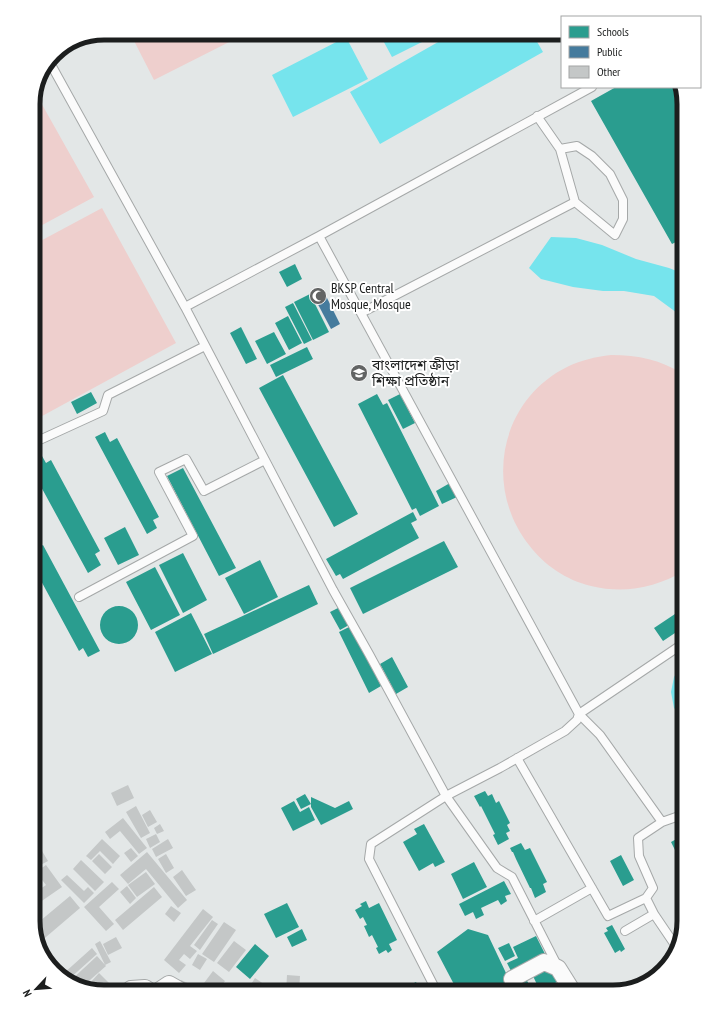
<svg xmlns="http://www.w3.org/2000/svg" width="717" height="1025" font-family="'PT Sans Narrow','Noto Sans Bengali',sans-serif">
  <rect width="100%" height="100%" fill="#e3e7e7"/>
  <path fill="#eecfcd" d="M130,33h117l-93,47z
    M35,92l59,105 -61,33v-131z
    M102,208l74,135 -143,78v-176z
    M611,355c28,0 49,5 73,19v197c-29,17 -60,23 -93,15 -25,-6 -47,-21 -62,-41 -46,-58 -29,-145 38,-178 14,-7 28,-10 44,-12z"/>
  <path fill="#76e4ed" d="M379,33h61l-48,24z
    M454,33h78l11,19 -163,92 -30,-52z
    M346,37l22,42 -75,38 -21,-42z
    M551,237l25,1 26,7 34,14 33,9 15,6v44l-30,-22 -30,-5h-21l-30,-4 -32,-8 -12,-11z
    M684,660v58l-10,-10 -3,-16 3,-15z"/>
  <path fill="#2a9d8f" d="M616,87h64l4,17v134l-12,6 -81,-143z
    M295,264l7,15 -15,8 -8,-15z
    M310,294l19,38 -16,8 -19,-38z
    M293,303l19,37 -8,4 -19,-37z
    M288,316l14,27 -13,7 -14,-27z
    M241,327l16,32 -11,5 -16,-31z
    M274,332l12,22 -19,10 -12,-23z
    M307,347l6,12 -37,18 -6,-12z
    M283,375l75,139 -24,13 -75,-139z
    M91,392l6,11 -20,11 -6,-12z
    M377,394l6,11 4,-2 52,103 -19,10 -4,-8 -4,2 -54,-106z
    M400,394l15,29 -12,6 -15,-29z
    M105,432l5,10 7,-4 42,79 -6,3 4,8 -10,6 -52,-97z
    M42,456l4,7 5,-3 49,91 -5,3 6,11 -13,8 -55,-101v-11z
    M183,468l53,100 -17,8 -52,-100z
    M450,483l7,14 -15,7 -6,-13z
    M413,512l4,8 -6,3 8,15 -76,41 -3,-5 -4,2 -10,-17z
    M125,527l14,28 -21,10 -14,-27z
    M444,541l14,26 -95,47 -13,-26z
    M43,545l57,106 -12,6 -5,-9 -4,3 -46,-85v-4l2,-1 -2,-5v-5z
    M183,553l24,47 -24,13 -24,-48z
    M260,560l18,37 -34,17 -19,-36z
    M155,567l25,48 -29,15 -25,-48z
    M309,585l9,19 -105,50 -9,-20z
    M100 625a19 19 0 1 1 38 0a19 19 0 1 1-38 0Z
    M340,607l9,18 -9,5 -10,-18z
    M684,608v19l-21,14 -9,-13z
    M191,613l21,41 -37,18 -20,-40z
    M351,626l30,60 -12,7 -30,-61z
    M392,657l16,30 -12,7 -16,-30z
    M485,791l3,5 4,-2 4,9 3,-2 11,22 -3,2 3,6 -4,2 3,6 -11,6 -5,-10 2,-1 -14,-28 -1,1 -6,-11z
    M305,794l6,10 -10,5 -5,-10z
    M311,797l24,11 14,-7 4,8 -32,16 -10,-18z
    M294,801l6,11 9,-5 6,13 -22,11 -12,-23z
    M424,824l21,38 -10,5 -2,-4 -14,8 -16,-29 14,-8 -3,-5z
    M684,825v43l-13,-26 11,-6 -4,-8z
    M521,843l4,7 5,-2 17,34 -4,2 3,8 -11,6 -4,-10h-1l-14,-29 -3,-7h-1l-2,-4z
    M621,855l13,25 -11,6 -13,-25z
    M474,862l13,25 -24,12 -12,-25z
    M504,881l7,13 -6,2 2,5 -6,4 -3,-5 -17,8 3,7 -8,4 -3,-7 -8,4 -6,-12z
    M366,901l3,7 10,-5 18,37 -8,4 3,6 -4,3 -2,-3 -7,4 -3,-6 2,-1 -6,-12 -3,2 -5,-11 3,-1 -4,-8 -3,2 -5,-9 7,-4 -2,-2z
    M287,903l12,24 -23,11 -12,-24z
    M612,925l13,24 -4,3 -1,-2 -5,3 -11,-20 4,-2 -2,-3z
    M302,929l5,11 -15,7 -5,-10z
    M468,929l20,6 27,57h-57l-21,-40z
    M536,936l10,20 -34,17 -5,-10 11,-5 -5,-11z
    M509,943l6,13 -10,5 -7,-13z
    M255,944l14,12 -19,23 -14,-12z
    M550,967l7,15 -17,9 -7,-15z
    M525,977l8,15h-13l-4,-10z
    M416,982l5,10h-25z
    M560,984l3,7 -3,1h-16z"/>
  <path fill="#457b9d" d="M323,290l17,34 -9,5 -18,-34z"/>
  <path fill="#c4c7c7" d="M128,785l6,13 -17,8 -6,-13z
    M136,806l14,27 -9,5 -15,-26z
    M150,810l7,12 -9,5 -6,-12z
    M123,818l24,30 -8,6 -19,-23 -10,8 -5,-7z
    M160,824l4,7 -7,3 -3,-6z
    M156,834l4,8 -10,6 -4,-9z
    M102,839l18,17 -7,8 -13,-13 -9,9 -5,-4z
    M168,839l5,9 -17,9 -4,-8z
    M131,848l7,8 -7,6 -7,-9z
    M42,851l6,10 -15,8v-13z
    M147,852l40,48 -9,8 -32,-39 -18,15 -8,-9z
    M99,854l13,13 -7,7 -13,-13z
    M166,854l8,14 -8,5 -8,-14z
    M81,860l23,22 -9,9 -22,-22z
    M46,865l16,22 -29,20v-13l13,-9 -10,-13z
    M182,870l14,20 -10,6 -13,-19z
    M146,872l9,12 -18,13 -9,-12z
    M67,875l17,16 4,-4 6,6 -10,10 -23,-23z
    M112,882l7,7 -20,18 15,17 -8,7 -22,-24z
    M127,886l9,12 -6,6 -10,-12z
    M154,887l8,10 -39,33 -8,-10z
    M70,896l10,12 -41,35 -5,-17z
    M171,906l10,7 -7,9 -9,-8z
    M203,909l10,8 -23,29 7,5 -7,8 -6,-5 -5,6 7,5 -7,8 -15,-13z
    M212,920l6,4 -18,26 -6,-5z
    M224,922l12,8 -22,32 -12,-8z
    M116,937l6,11 -14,7 -5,-11z
    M100,941l11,21 -6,3 -10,-21z
    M234,941l12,9 -17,22 -12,-9z
    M92,948l5,6 -29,26 -5,-6z
    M198,954l9,5 -7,11 -8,-5z
    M97,956l9,10 -24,21 -12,-4 -1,-1z
    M213,971l12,10 -8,11h-1l-12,-9z
    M99,973l19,19h-18l-10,-9z
    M287,975l13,1 -1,16h-13z
    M255,978l16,11 -2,3h-16l-5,-3z
    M181,980l15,7 -2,5h-3l-12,-6z
    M201,985l9,7h-14z
    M234,985l6,4 -2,3h-8z"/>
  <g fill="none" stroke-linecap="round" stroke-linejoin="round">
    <g stroke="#a5a8a8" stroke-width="10">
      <path id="lane" d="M49,61l136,246 148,283 36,64 77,142 51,72 15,9 45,88
        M560,149l17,-3 15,10 18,18 13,26v19l-8,16 -40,-33
        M319,236l260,478 -2,6 -12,11 -65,37 -54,28 -75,48 -2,15 68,133
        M185,307l134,-71 273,-149
        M361,313l214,-111 -15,-53 -23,-33
        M33,443l70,-32 5,-16 97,-49
        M79,597l114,-61 -34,-64 27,-13 18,32 61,-31
        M517,758l91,158 38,-18
        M684,816h-5l-17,6 -62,-87 -21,-21 105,-71
        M662,822l-24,16 1,18 14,32 -7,10 8,16 23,34
        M534,921l58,-33
        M625,931l29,-17"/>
    </g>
    <g stroke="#a5a8a8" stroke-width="18">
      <path id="street" d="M129,992l2,-3 14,-1 6,4
        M157,992l12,-8 14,8
        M518,992l-6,-13 32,-17 14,6 15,24"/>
    </g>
    <use href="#lane" stroke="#fbfbfb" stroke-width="8"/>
    <use href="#street" stroke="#fbfbfb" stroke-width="16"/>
  </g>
  <defs>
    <g id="mosque-disc" transform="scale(0.9)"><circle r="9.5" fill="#626464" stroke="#fff"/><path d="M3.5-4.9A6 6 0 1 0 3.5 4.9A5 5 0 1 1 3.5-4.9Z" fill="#fff"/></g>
    <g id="university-disc" transform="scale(0.9)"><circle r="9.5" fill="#626464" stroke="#fff"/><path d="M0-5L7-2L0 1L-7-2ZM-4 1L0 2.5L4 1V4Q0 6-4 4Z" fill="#fff"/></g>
  </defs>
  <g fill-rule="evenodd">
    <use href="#mosque-disc" x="318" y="296"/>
    <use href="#university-disc" x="359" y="373"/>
  </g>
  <g text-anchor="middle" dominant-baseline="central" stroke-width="4" stroke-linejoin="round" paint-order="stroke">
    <g font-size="14" fill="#1c1e1e" stroke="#fff" text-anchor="start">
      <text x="331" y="288">BKSP Central<tspan x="331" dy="16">Mosque, Mosque</tspan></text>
      <text x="372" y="365">বাংলাদেশ ক্রীড়া<tspan x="372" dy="16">শিক্ষা প্রতিষ্ঠান</tspan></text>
    </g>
  </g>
  <path d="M0 0H717V1025H0ZM104 40H613A64 64 0 0 1 677 104V921A64 64 0 0 1 613 985H104A64 64 0 0 1 40 921V104A64 64 0 0 1 104 40Z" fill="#fff" fill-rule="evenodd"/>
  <path fill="none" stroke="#1c1e1e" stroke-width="5" d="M104 40H613A64 64 0 0 1 677 104V921A64 64 0 0 1 613 985H104A64 64 0 0 1 40 921V104A64 64 0 0 1 104 40Z"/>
  <rect x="561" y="16" width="140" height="72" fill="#ffffff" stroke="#a4a5a5"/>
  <rect x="569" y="26" width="20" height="12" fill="#2a9d8f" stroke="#a4a5a5"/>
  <text x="597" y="36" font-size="12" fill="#1c1e1e">Schools</text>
  <rect x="569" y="46" width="20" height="12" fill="#457b9d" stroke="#a4a5a5"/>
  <text x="597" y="56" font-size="12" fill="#1c1e1e">Public</text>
  <rect x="569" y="66" width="20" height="12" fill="#c4c7c7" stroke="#a4a5a5"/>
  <text x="597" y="76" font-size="12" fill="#1c1e1e">Other</text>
  <g transform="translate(36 989) rotate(244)" stroke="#ffffff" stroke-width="3" paint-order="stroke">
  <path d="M0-3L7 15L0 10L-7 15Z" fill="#1c1e1e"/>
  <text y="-6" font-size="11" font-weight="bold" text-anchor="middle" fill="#1c1e1e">N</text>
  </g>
</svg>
